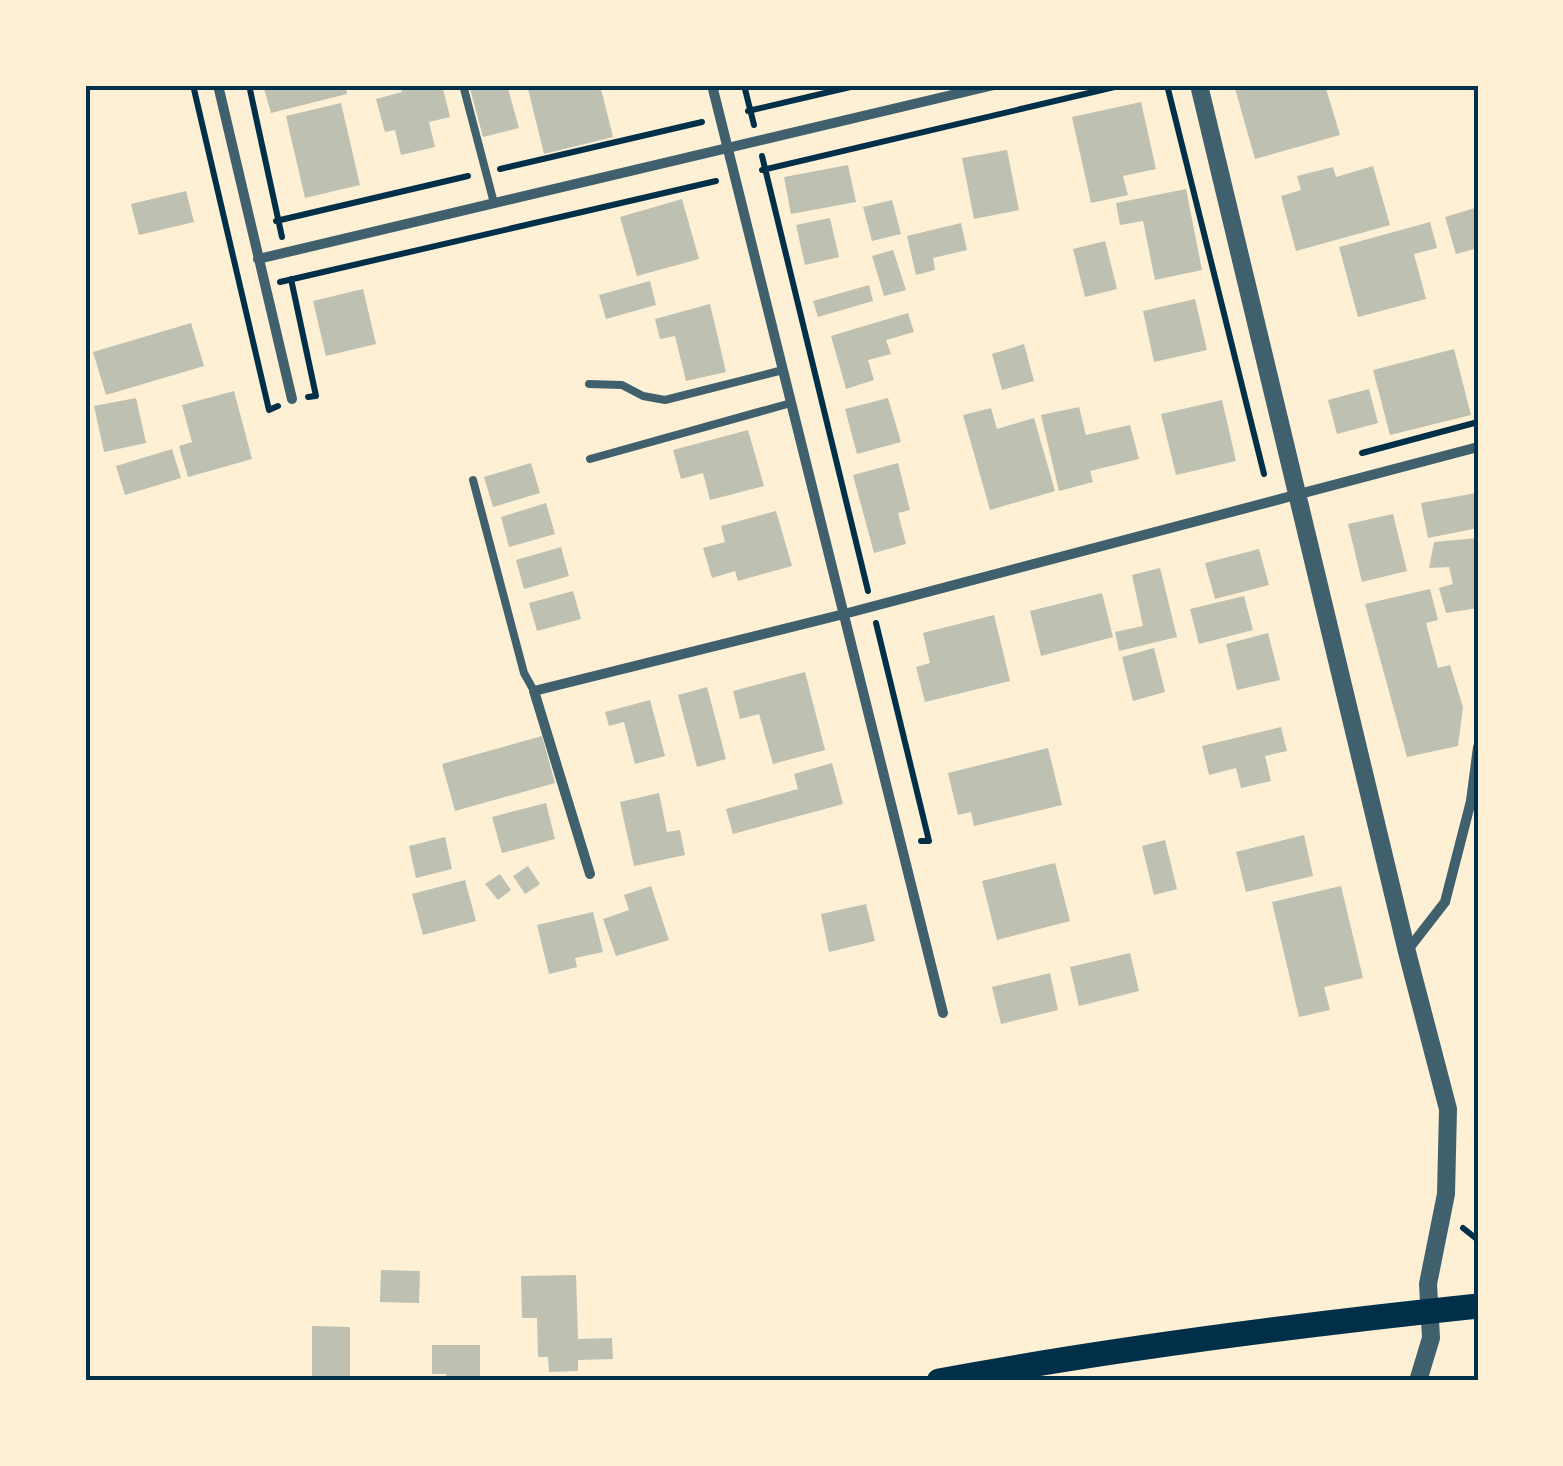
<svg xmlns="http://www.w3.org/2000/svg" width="1563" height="1466" font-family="Roboto,sans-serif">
  <rect width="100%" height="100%" fill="#fdf0d5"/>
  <path fill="#bec0b2" d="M263,85h82l2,9 -76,19z
    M400,85h42l8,32 -21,5 6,25 -34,8 -6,-25 -10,2 -9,-33 26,-7z
    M469,85h38l12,43 -36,9z
    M527,85h73l13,52 -69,17z
    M1234,85h91l15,50 -85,24z
    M1141,102l15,67 -33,7 5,19 -37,8 -19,-86z
    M341,103l19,82 -55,13 -19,-82z
    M1007,150l12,60 -45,9 -12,-61z
    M848,165l8,37 -65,12 -7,-37z
    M1373,166l17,59 -94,26 -15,-55 20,-6 -4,-14 36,-9 3,10z
    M1186,189l16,81 -47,10 -12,-59 -23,4 -4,-22z
    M186,191l8,31 -55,13 -8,-31z
    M682,199l17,60 -62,17 -17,-59z
    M892,200l9,34 -29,7 -9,-34z
    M1478,207v41l-22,6 -11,-37z
    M830,218l9,39 -34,8 -9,-40z
    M1430,222l7,26 -23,6 12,45 -68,18 -19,-70z
    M961,223l6,27 -34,8 2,12 -19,5 -9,-39z
    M1105,241l12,48 -32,8 -12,-48z
    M893,250l13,40 -22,6 -12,-40z
    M650,281l6,24 -50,14 -7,-24z
    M869,285l4,16 -55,16 -5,-16z
    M363,289l13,55 -50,12 -13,-55z
    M1195,299l12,51 -53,12 -11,-51z
    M710,304l16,68 -40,9 -11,-45 -15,3 -5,-20z
    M908,313l6,19 -28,8 5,14 -23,6 6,20 -28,9 -15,-53z
    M191,323l13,43 -98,29 -13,-43z
    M1024,344l10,37 -32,9 -10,-36z
    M1454,349l17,66 -81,20 -17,-65z
    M1369,389l9,34 -41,11 -9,-34z
    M234,391l18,68 -64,18 -9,-31 13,-4 -10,-37z
    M136,398l10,45 -42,9 -10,-46z
    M888,398l13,44 -44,12 -12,-45z
    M1222,400l14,61 -60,14 -15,-61z
    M1079,407l7,28 44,-10 9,34 -49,12 3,11 -34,9 -18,-76z
    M991,408l6,21 37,-11 21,73 -65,19 -27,-95z
    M748,430l16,56 -54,14 -7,-27 -22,6 -8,-29z
    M172,449l9,29 -56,17 -9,-29z
    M531,463l9,30 -47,14 -9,-30z
    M898,463l12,47 -12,3 8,31 -32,9 -21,-78z
    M1476,493l2,35 -50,10 -7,-35z
    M546,503l9,31 -46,13 -8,-30z
    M776,511l16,55 -54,15 -3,-10 -23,7 -9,-30 22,-6 -4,-16z
    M1393,514l14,57 -45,11 -14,-58z
    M1478,538v70l-32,5 -7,-25 14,-4 -4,-17 -20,1 5,-26z
    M561,547l8,29 -45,13 -8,-29z
    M1259,549l10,36 -54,14 -10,-36z
    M1160,568l17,69 -58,14 -4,-19 28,-6 -11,-51z
    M1430,589l8,31 -12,3 12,45 12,-3 13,42 -5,39 -51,11 -42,-153z
    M573,591l8,28 -44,12 -8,-28z
    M1102,593l11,44 -72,19 -11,-45z
    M1244,596l9,34 -54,14 -9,-35z
    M994,615l16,66 -85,21 -9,-35 14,-4 -7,-30z
    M1268,633l12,47 -43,10 -11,-46z
    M1154,648l11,44 -32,9 -11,-44z
    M805,672l20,78 -52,14 -14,-50 -19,5 -7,-28z
    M707,687l19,72 -29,8 -19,-72z
    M650,700l15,56 -30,8 -11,-42 -15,4 -4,-14z
    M1281,727l6,24 -22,5 6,25 -30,7 -5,-20 -27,7 -7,-29z
    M542,736l13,47 -100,28 -13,-47z
    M1048,748l14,57 -88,21 -3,-14 -13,3 -10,-42z
    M832,763l11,41 -110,30 -7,-25 72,-20 -4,-15z
    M659,793l8,39 13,-2 5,25 -51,11 -14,-64z
    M546,803l9,36 -53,14 -10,-36z
    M1304,835l9,41 -67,16 -10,-40z
    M445,837l7,32 -36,9 -7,-32z
    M1165,840l12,49 -23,6 -12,-49z
    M1055,863l15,58 -73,19 -15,-59z
    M528,866l12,18 -15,10 -12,-18z
    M500,874l11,16 -13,10 -13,-16z
    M465,880l11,41 -53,14 -11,-41z
    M651,886l18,54 -53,16 -13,-37 26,-9 -5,-15z
    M1341,886l22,92 -39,9 6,23 -31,7 -27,-115z
    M866,904l9,37 -46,11 -8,-38z
    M593,912l10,40 -28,6 2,9 -28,7 -12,-49z
    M1130,953l9,38 -60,15 -9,-39z
    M1050,973l8,37 -57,14 -9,-37z
    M381,1270l39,1 -1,32 -39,-1z
    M576,1275l2,64 34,-1 1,21 -35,1v11l-29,1 -1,-15h-10l-1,-39h-15l-1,-42z
    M312,1326l38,1v54h-38z
    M432,1345h48v36h-34v-7h-14z
    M1375,1376v5h-67v-3z"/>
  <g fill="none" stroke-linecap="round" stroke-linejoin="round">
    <path stroke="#003049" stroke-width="6" d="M193,85l76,325 9,-4
      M249,85l33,152
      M744,85l10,40
      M1167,85l97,389
      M748,111l111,-26
      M762,156l106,435
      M500,169l202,-47
      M762,170l361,-85
      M276,221l192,-45
      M291,279l25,117 -8,1
      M280,282l436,-101
      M1362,453l116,-31
      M876,623l53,218h-8
      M1463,1228l15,12"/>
    <path stroke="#3f606c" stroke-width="8" d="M463,85l31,118
      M589,384l33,1 21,11 22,4 118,-30
      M590,459l201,-56
      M473,480l51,193 10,18"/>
    <path stroke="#3f606c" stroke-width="10" d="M218,85l74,314
      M712,85l231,928
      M258,259l736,-174
      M590,874l-56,-183 310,-77 634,-167
      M1407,951l38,-49 26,-101 7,-54"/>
    <path stroke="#3f606c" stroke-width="18" d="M1199,85l208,867 41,157 -2,85 -18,90 3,54 -13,43"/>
    <path stroke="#003049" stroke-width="25" d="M939,1381c178,-33 359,-56 539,-75"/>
  </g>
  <rect width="1563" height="1466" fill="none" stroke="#fdf0d5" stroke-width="175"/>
  <rect x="88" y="88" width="1388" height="1290" fill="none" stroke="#003049" stroke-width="4"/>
</svg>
